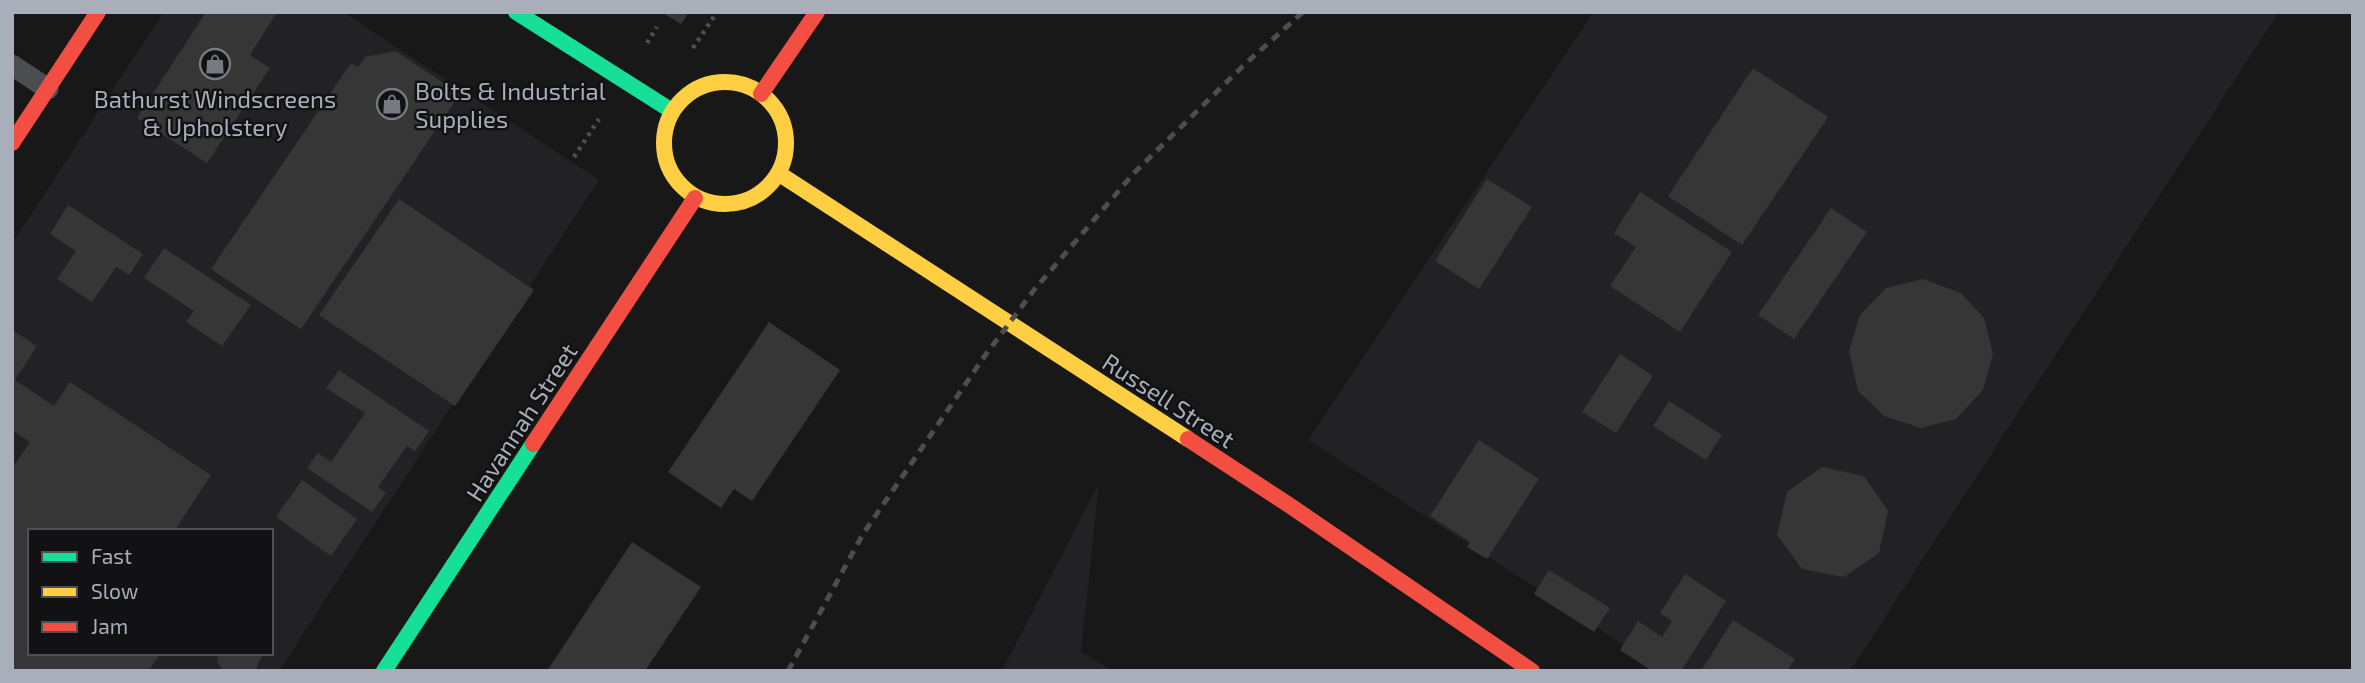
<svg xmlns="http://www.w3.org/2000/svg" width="2365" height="683" font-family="'Exo 2',sans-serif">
  <rect width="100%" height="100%" fill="#181818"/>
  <path fill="#222224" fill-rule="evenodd" d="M164,12h179l256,168 -320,491h-267v-428zM30,531h241v122h-241z
    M1594,12h685l-429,659h-186l-356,-231z
    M1099,483l-18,169 33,19h-112z"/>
  <path fill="#363637" d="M206,12h71l-27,43 20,13 -63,95 -70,-45z
    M661,12h28l-8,12z
    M396,51l64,43 -159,235 -90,-60 140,-206 7,4 7,-10z
    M1753,68l75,49 -86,128 -74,-49z
    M1487,179l45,28 -53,82 -44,-28z
    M1640,192l92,60 -52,80 -70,-46 26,-39 -22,-14z
    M399,199l135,91 -79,116 -136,-91z
    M68,205l75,49 -14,21 -13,-8 -24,35 -35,-23 19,-28 -26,-17z
    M1831,208l36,24 -73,107 -36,-24z
    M164,248l87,57 -29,41 -36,-24 8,-11 -50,-33z
    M1923,279l38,14 23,25 9,36 -10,36 -27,29 -35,9 -37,-12 -26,-25 -9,-40 11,-36 26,-27z
    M769,322l71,48 -88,131 -18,-12 -13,19 -53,-36z
    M12,330l25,16 -22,34 39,26 16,-24 141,93 -34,52 7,4h-154v122h130l-11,18h-137v-203l18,-26 -18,-12z
    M1620,354l33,22 -37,57 -34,-21z
    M339,370l90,61 -14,20 -8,-5 -29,41 8,6 -14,19 -65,-44 11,-15 13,9 34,-49 -39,-25z
    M1669,401l53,34 -16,25 -53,-34z
    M1479,440l60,39 -52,80 -20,-12 3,-5 -40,-26z
    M1822,467l42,9 24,35 -9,42 -35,24 -42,-8 -25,-34 10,-43z
    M302,480l55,39 -26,37 -55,-39z
    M632,542l69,45 -56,84h-98z
    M1549,570l61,38 -16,24 -60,-38z
    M1685,574l41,27 -45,70h-29l-32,-21 18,-29 24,16 10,-16 -12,-8z
    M1733,620l62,39 -8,12h-86z
    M217,653h44l1,3 -7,15h-32l-5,-8z"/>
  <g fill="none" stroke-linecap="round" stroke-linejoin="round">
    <path stroke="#4e4f53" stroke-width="4.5" stroke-dasharray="3.5 5" stroke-linecap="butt" d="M647,43l10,-16
      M693,48l24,-36
      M574,157l25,-38"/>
    <path stroke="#4c4d51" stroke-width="21" d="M12,65l36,24"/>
    <path stroke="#16e098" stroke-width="16" d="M516,12l156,99
      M384,671l149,-227"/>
    <path stroke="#ffcf43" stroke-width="16" d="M664 143a61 61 0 1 1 122 0a61 61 0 1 1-122 0Z
      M778,173l410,266"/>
    <path stroke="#f24e42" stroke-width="16" d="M761,94l56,-82
      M12,143l86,-131
      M1188,439l101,66 243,166
      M533,444l162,-246"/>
    <path stroke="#4c4d50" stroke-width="5" stroke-dasharray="9 7" stroke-linecap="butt" d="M788,671l75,-137 121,-177 50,-67 100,-117 109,-107 60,-54"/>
  </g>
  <defs>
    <g id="shop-ring" transform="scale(1.575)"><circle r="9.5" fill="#121214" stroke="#767a81" stroke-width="1.5"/><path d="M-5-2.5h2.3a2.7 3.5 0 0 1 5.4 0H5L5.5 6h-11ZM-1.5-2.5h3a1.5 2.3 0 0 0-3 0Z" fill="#767a81"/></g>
  </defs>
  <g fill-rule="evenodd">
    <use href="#shop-ring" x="215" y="64"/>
    <use href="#shop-ring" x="392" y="104"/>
  </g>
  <g text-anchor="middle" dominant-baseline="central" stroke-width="5" stroke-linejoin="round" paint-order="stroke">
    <g font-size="24" fill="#a8aeba" stroke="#121214" text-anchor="start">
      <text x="415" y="90">Bolts &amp; Industrial<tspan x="415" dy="28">Supplies</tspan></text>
      <text x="215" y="98" text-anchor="middle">Bathurst Windscreens<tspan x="215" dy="28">&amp; Upholstery</tspan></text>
    </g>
    <g font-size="24" fill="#a8aeba" stroke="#121214">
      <text transform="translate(1169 400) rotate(33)">Russell Street</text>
      <text transform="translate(521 422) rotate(-57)">Havannah Street</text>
    </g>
  </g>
  <rect width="2365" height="683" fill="none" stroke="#a8aeba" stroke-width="28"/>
  <rect x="28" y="529" width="245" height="126" fill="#121214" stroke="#4e5056" stroke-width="2"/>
  <rect x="42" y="552" width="35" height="10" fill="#16e098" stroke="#4e5056" stroke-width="2"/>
  <text x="91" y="564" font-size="21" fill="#a8aeba">Fast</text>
  <rect x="42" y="587" width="35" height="10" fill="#ffcf43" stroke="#4e5056" stroke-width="2"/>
  <text x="91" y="599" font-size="21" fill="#a8aeba">Slow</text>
  <rect x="42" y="622" width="35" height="10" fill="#f24e42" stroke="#4e5056" stroke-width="2"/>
  <text x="91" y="634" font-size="21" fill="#a8aeba">Jam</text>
</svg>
